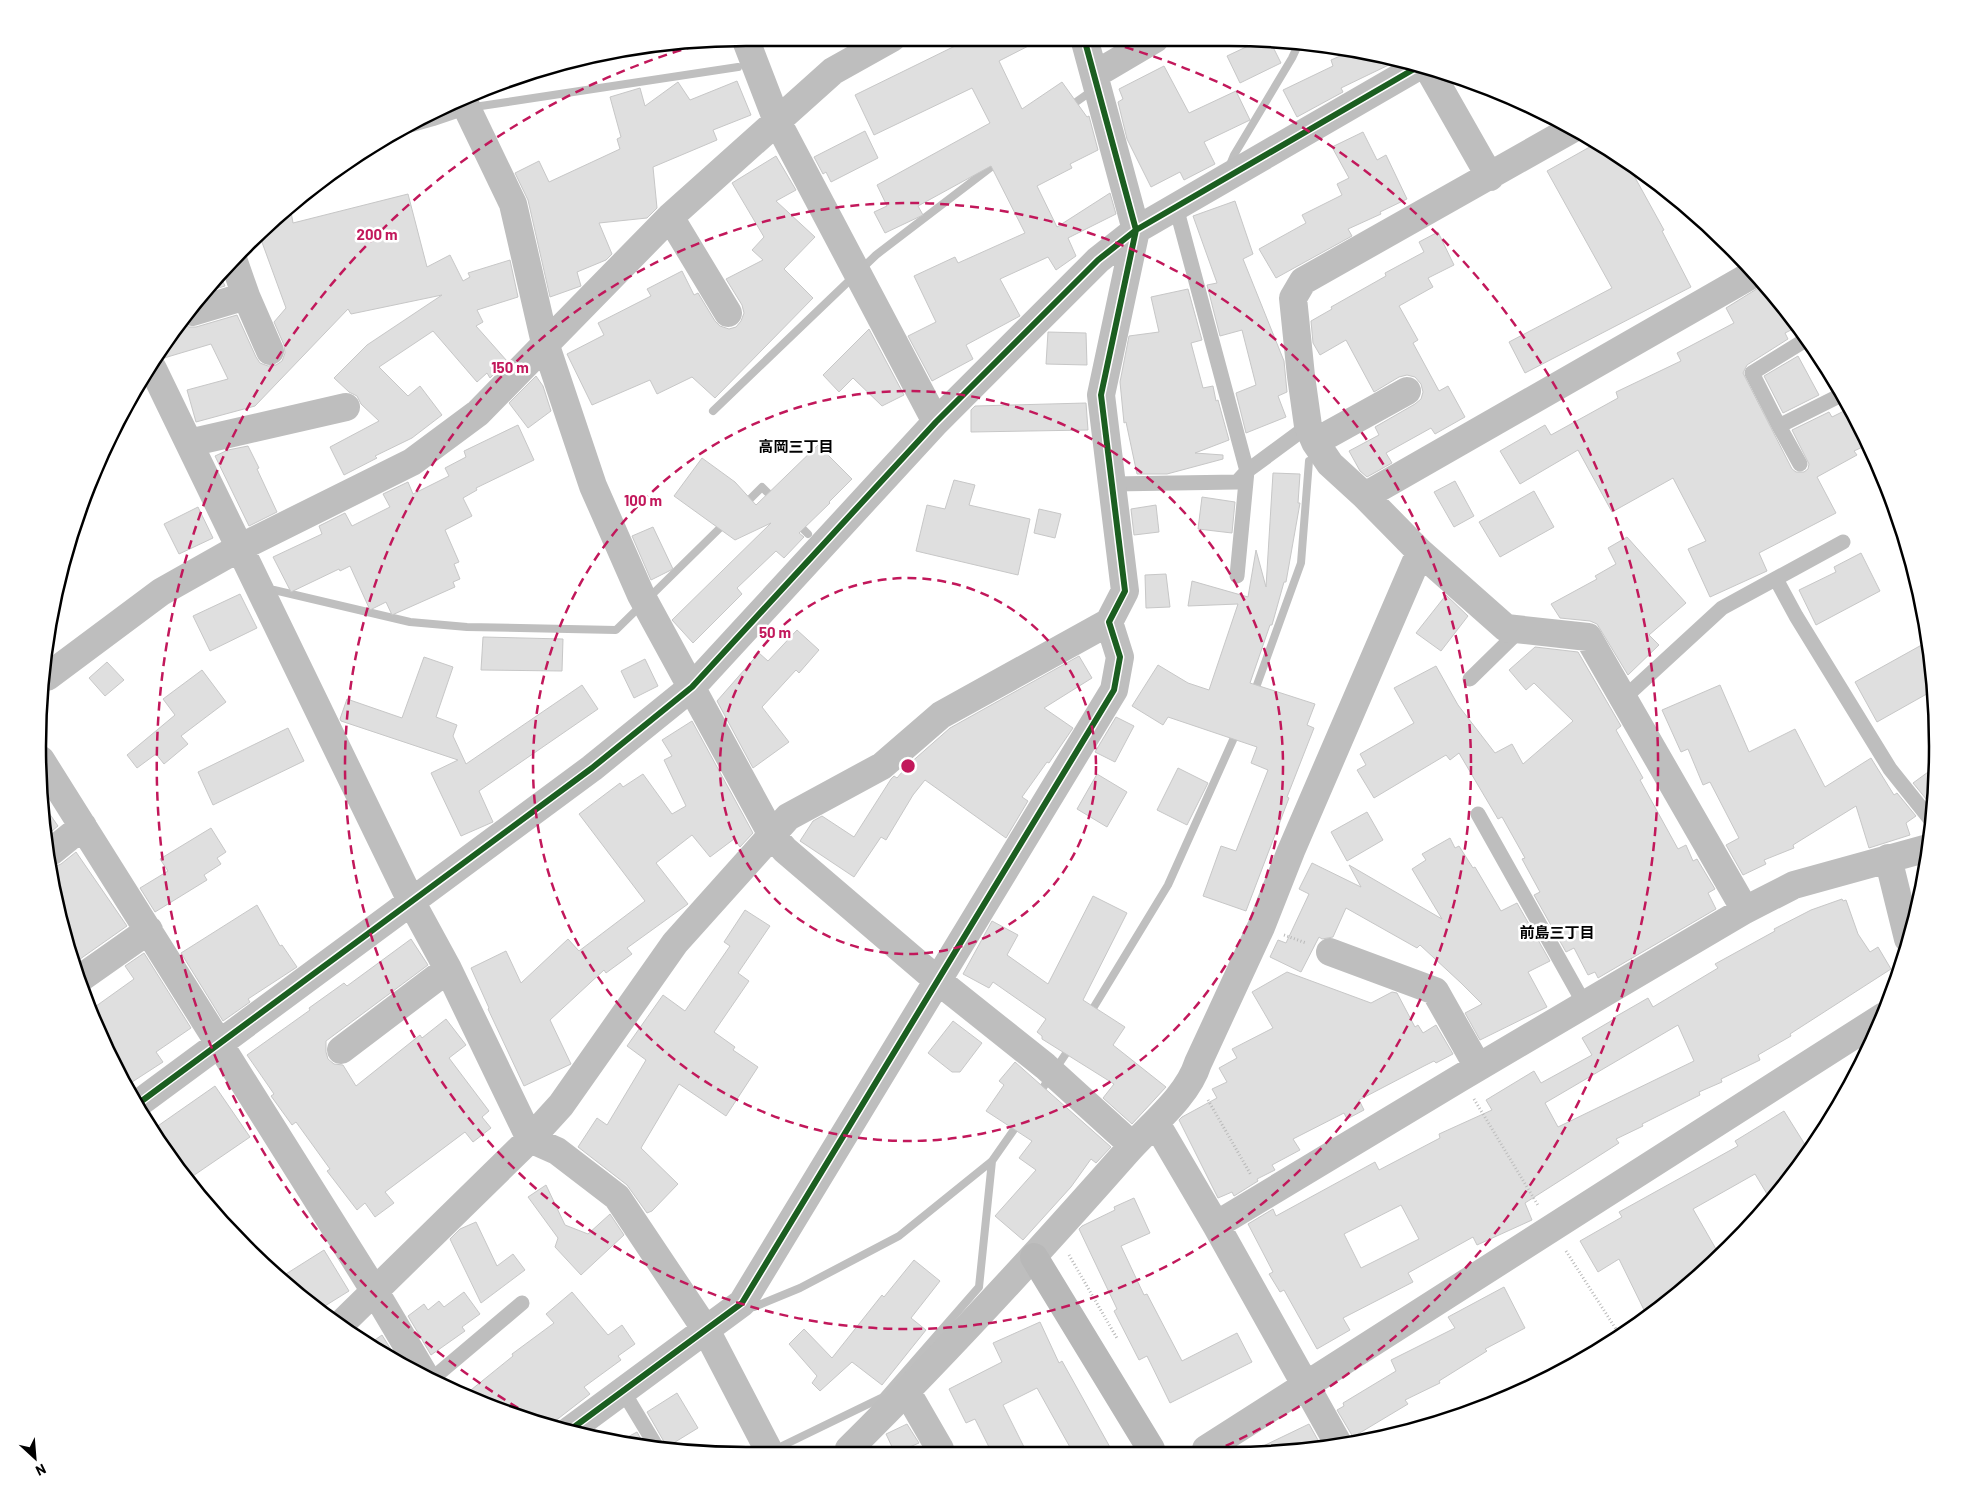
<svg xmlns="http://www.w3.org/2000/svg" width="1975" height="1493" font-family="Barlow,'Noto Sans JP',sans-serif">
  <rect width="100%" height="100%" fill="#fff"/>
  <g fill="none" stroke-linecap="round" stroke-linejoin="round">
    <path stroke="#bfbfbf" stroke-width="8" d="M1069,107l17,-12
      M388,135l46,-13 47,-16 257,-39
      M1229,167l5,-12 58,-97 7,-15
      M713,411l163,-156 123,-94
      M744,505l18,-18 13,13
      M797,523l11,11
      M274,590l136,32 57,5 149,3 109,-107
      M1254,693l47,-130 8,-102
      M1089,1015l79,-130 69,-154
      M1038,1095l33,-49
      M754,1307l46,-19 99,-52 93,-75 28,-40
      M782,1446l101,-49 96,-110 13,-126"/>
  </g>
  <path fill="#dfdfdf" stroke="#c7c7c7" fill-rule="evenodd" d="M951,38h93l-45,23 23,48 40,-27 25,35 2,-1 9,34 -28,14 2,4 -35,18 20,41 53,-34 6,21 -48,24 8,18 -20,14 -8,-13 -48,22 20,37 -54,29 7,14 -41,22 -24,-45 28,-14 -22,-46 41,-19 3,6 67,-30 -34,-67 -73,40 5,9 -38,18 -11,-21 13,-6 -10,-21 113,-62 -18,-35 -98,47 -19,-40 100,-49z
    M1263,39h6l12,24 -41,20 -13,-27z
    M1349,52l50,8 -58,28 2,4 -46,25 -14,-27 50,-24 -2,-6z
    M1164,66l25,47 47,-22 14,29 -46,22 11,22 -31,16 -4,-8 -29,15 -24,-48 -9,-37 5,-3 -4,-10z
    M737,81l14,34 -38,15 4,10 -64,27 4,41 -10,10 -48,5 13,31 -6,6 -29,12 4,14 -31,11 -22,-97 -13,-27 24,-12 10,21 71,-33 -3,-10 4,-2 -11,-40 30,-9 5,18 33,-24 12,18z
    M865,131l13,27 -47,24 -5,-10 -3,2 -9,-17z
    M1363,132l14,28 9,-5 21,44 -27,13 1,2 -33,15 4,7 -76,42 -17,-29 47,-26 -4,-8 40,-20 -5,-11 12,-6 -17,-31z
    M1595,144l32,19 37,67 -2,1 29,56 -166,86 -16,-31 103,-54 -65,-117z
    M776,156l20,34 -20,11 39,36 -31,32 29,29 -98,100 -23,-21 -35,17 -7,-14 -58,25 -25,-51 37,-19 -6,-12 53,-27 -4,-7 35,-18 12,24 4,-2 17,28 5,5 9,3 7,-2 5,-6 3,-8 -2,-8 -16,-26 37,-19 -11,-10 12,-13 -32,-54z
    M408,194l19,73 23,-12 13,26 7,-4 -2,-4 42,-13 8,37 -41,13 6,12 -7,4 31,35 -17,17 -3,-5 -10,9 -44,-51 -54,36 29,29 12,-10 22,29 -30,23 -37,18 2,2 -33,17 -14,-28 49,-26 -18,-17 -4,-8 -8,-4 -15,-14 33,-33 75,-50 -91,19 -3,-5 -93,97 -59,16 -9,-32 41,-11 -17,-35 -47,14 -2,-2 21,-32 6,3h7l41,-12 19,42 4,6 8,3 8,-1 6,-4 3,-8 -1,-8 -10,-23 12,-14 -27,-74 20,-21 11,-7 3,17z
    M1235,201l18,53 -10,5 41,102 3,31 -9,4 8,21 -40,16 -10,-40 20,-8 -14,-55 -22,6 -13,-51 10,-2 -24,-67z
    M1438,232l16,33 -26,13 5,9 -34,19 19,34 -5,3 26,48 9,-5 17,31 -30,17 -4,-6 -45,25 6,10 -25,14 -7,-6 -11,-20 30,-16 -4,-8 40,-23 6,-5 2,-7 -2,-8 -6,-7 -8,-2 -8,2 -25,15 -28,-52 -26,15 -7,-12 -2,-22 21,-12 -1,-2 55,-31 -1,-3 39,-21 -5,-10z
    M219,273l6,13 -20,6 9,-13z
    M1763,285l34,42 -12,6 3,6 -41,26 -4,8 49,96 4,3h8l4,-3 1,-5 -17,-34 37,-18 3,5 16,-8 19,36 -13,6 3,4 -40,22 19,36 -77,40 8,18 -57,26 -22,-48 18,-8 -33,-63 -61,34 -34,-62 -58,34 -20,-33 45,-26 6,10 67,-37 -2,-6 65,-31 -4,-8 57,-30 -8,-15z
    M1188,289l14,51 -11,3 12,45 10,-2 3,15 2,-1 11,40 -34,13 28,2v4l-56,15h-30l-11,-52 -2,1 -4,-41 9,-46 30,-4 -8,-35z
    M869,329l35,66 -22,11 -29,-28 -14,14 -16,-17z
    M1048,332l38,1 1,32 -41,-1z
    M1798,356l21,39 -36,18 -19,-37z
    M536,376l7,10 8,25 -23,17 -19,-25z
    M1086,403l2,27 -117,2v-22l4,-4z
    M518,425l16,35 -58,28 1,2 -14,8 9,18 -27,14 14,32 -5,2 6,15 -7,3 2,5 -63,28 -6,-13 -16,8 -20,-44 -10,5 -1,-2 -48,23 -18,-35 49,-23 -3,-8 26,-13 7,13 38,-19 -7,-13 25,-12 5,12 36,-18 -4,-8 21,-11 -2,-6z
    M818,445l34,34 -23,23 1,1 -31,30 5,4 -20,21 -8,-7 -39,37 5,6 -49,49 -21,-23 99,-97 -36,17 -61,-44 28,-38 33,24 21,23z
    M248,446l11,22 -2,1 20,43 -28,14 -34,-70 13,-6z
    M1273,473l27,1 -2,29h2l-14,79h-2l-12,43h-2l-20,58 65,21 -8,21 7,3 -27,69 2,1 -43,113 -43,-15 18,-50 15,5 32,-81 -17,-7 6,-16 -89,-30 -5,8 -31,-19 26,-41 30,18 21,7 29,-86 -50,2 4,-25 56,16 8,-47 10,37z
    M954,480l21,5 -6,20 61,14 -12,56 -102,-24 11,-46 18,4z
    M1455,481l19,35 -20,11 -20,-35z
    M1534,491l20,36 -54,30 -21,-35z
    M1202,497l33,5 -3,31 -34,-4z
    M1156,505l3,27 -25,3 -3,-26z
    M198,507l15,31 -34,16 -15,-30z
    M1039,509l22,5 -6,24 -21,-5z
    M653,527l20,42 -22,11 -19,-44z
    M1627,537l59,66 -37,32 10,10 -31,30 -31,-51 -7,-3 -30,-3 -9,-14 46,-25 -2,-3 21,-12 -8,-16z
    M1861,553l19,38 -64,34 -17,-35 37,-18 -2,-5z
    M1166,574l4,33 -24,1 -1,-33z
    M240,594l17,34 -47,23 -17,-35z
    M1446,595l22,21 -27,35 -25,-18z
    M797,630l22,20 -20,23 -3,-3 -34,37 27,35 -36,26 -36,-67 42,-48 9,8z
    M483,637l80,2 -1,32 -81,-1z
    M1927,642l5,49 -55,31 -22,-40z
    M1535,647l43,5 43,74 -5,4 27,48 -3,2 38,69 8,-4 7,16 4,-2 18,30 -7,4 8,16 -118,69 -3,-6 -7,3 -14,-27 -8,4 -32,-57 6,-3 -18,-33 3,-1 -23,-41 -4,2 -39,-66 -9,7 -4,-5 -72,43 -17,-28 9,-5 -6,-11 54,-31 -20,-35 42,-22 22,39 37,48 17,-9 11,20 50,-43 -39,-38 -8,7 -17,-20z
    M1079,656l13,22 -48,30 29,20 -24,35 -2,-1 -25,35 6,4 -22,37 -81,-58 -12,15 -27,45 -5,-3 -27,40 -54,-36 13,-20 9,-5 32,21 37,-58 3,-3 3,2 11,-13 42,-37z
    M424,657l29,10 -17,50 21,8 -4,11 13,28 116,-79 16,24 -119,82 14,31 -32,14 -30,-63 27,-13 -117,-39 -1,-2 7,-20 55,19z
    M645,659l13,27 -24,12 -13,-27z
    M107,662l17,18 -19,16 -16,-18z
    M202,670l24,32 -45,34 7,8 -24,20 -8,-10 -19,14 -10,-13 48,-40 -12,-16z
    M1720,685l29,67 46,-23 30,58 46,-29 23,37 3,-2 19,23 -10,7 4,12 -41,13 -13,-42 -63,39 1,3 -30,12 2,4 -23,11 -17,-30 13,-7 -29,-56 -7,3 -15,-36 -7,3 -19,-42z
    M1116,717l18,9 -19,36 -20,-10z
    M692,721l61,112 -13,14 -6,-8 -24,18 -18,-22 -36,28 32,41 -61,44 5,6 -26,19 -2,-3 -54,50 21,44 -47,22 -36,-77 1,-1 -18,-40 35,-17 15,32 47,-44 11,12 66,-50 -66,-87 41,-31 3,4 20,-13 29,40 14,-8 -22,-46 8,-4 -10,-16z
    M288,728l16,33 -91,44 -15,-33z
    M1935,767l-3,38h-1l-18,-22z
    M1178,768l30,15 -21,42 -30,-15z
    M1097,774l30,18 -20,35 -30,-18z
    M40,800l18,26 -11,9z
    M1367,812l16,28 -36,21 -16,-29z
    M211,828l15,24 -9,6 4,6 -17,11 3,5 -52,32 -15,-24 28,-17 -8,-12z
    M1450,838l5,10 4,-2 14,22 2,-1 26,44 16,-8 33,58 -22,11 19,35 -67,33 -15,-27 17,-9 -21,-21 -41,-38 -3,3 -71,-40 -13,29 -11,2 -3,-2 -18,35 -31,-15 8,-17 8,3 23,-49 -10,-5 13,-26 49,24 -12,-22 93,54 -30,-50 14,-9 -4,-6z
    M76,852l51,74 -54,38 -19,-97 7,-3z
    M1093,896l34,17 -44,87 42,27 -12,18 53,42 -34,37 -29,-26 11,-14 -72,-45v-3l-5,-4 9,-13 -53,-37 -4,6 -26,-14 29,-53 26,14 -11,20 41,29z
    M1842,899l1,2 3,-1 12,34 12,18 8,-5 13,22 -101,65 1,2 -33,19 2,5 -39,19 1,3 -23,10 1,3 -58,29 1,2 -27,13 3,4 -94,60 7,17 -55,25 -4,-8 -65,36 5,9 -70,36 7,12 -33,19 -33,-59 -4,2 -11,-18 4,-2 -25,-48 25,-15 3,7 99,-54 4,8 61,-32 -1,-4 53,-24 -6,-10 48,-29 7,12 51,-28 -10,-17 34,-20 -1,-1 33,-19 5,9 65,-39 -3,-4 60,-33 -1,-2 37,-19zM1678,1025l16,36 -136,66 -13,-24zM1401,1205l18,34 -58,29 -17,-34z
    M257,905l23,41 2,-1 15,22 -49,32 2,3 -27,19 -42,-68z
    M745,910l25,16 -32,47 11,8 -35,51 21,15 -2,3 25,17 -32,49 -47,-32 -38,64 37,36 -26,27 -5,2 -20,-28 -49,-38 19,-29 10,7 39,-65 -19,-14 36,-51 22,16 45,-65 -6,-4z
    M411,939l17,26 -102,76v11l2,7 6,5 9,1 13,21 64,-51 2,3 24,-19 20,26 -17,13 40,53 -7,6 9,11 -18,14 -8,-10 -80,60 9,11 -19,14 -10,-14 -8,7 -30,-39 3,-2 -34,-47 -4,3 -21,-29 3,-2 -27,-39 63,-45 -1,-2 35,-25 3,3z
    M144,953l47,75 -35,24 7,10 -34,22 -37,-75 42,-30 -9,-13z
    M1287,972l84,31 21,-11 5,1 18,34 3,-2 5,8 13,-8 17,29 -17,9 -2,-2 -10,5 -65,34 5,10 -17,9 -3,-6 -51,26 7,11 -28,15 3,5 -18,9 1,2 -24,15 -2,-4 -14,6 -39,-78 3,-3 35,-19 -5,-9 15,-7 -8,-14 18,-10 -5,-9 41,-21 -21,-36z
    M953,1021l29,22 -22,29h-8l-24,-19z
    M1015,1062l96,85 -15,16 -5,-4 -20,28 -48,53 -28,-24 41,-46 -17,-12 13,-17 -46,-30 18,-26 -5,-4z
    M215,1086l35,51 -60,41 -33,-37 -5,-11z
    M1784,1111l25,40 -39,48 -15,-25 -62,35 27,47 -73,60 -28,-57 -21,13 -18,-31 42,-24 -3,-5 119,-66 -3,-5z
    M546,1185l19,40 23,9 22,-20 14,21 -43,40 -26,-28 3,-9 -30,-41z
    M1134,1198l16,35 -29,13 23,49 3,-1 35,67 55,-28 15,29 -82,41 -23,-47 -8,4 -25,-49 3,-2 -38,-80 3,-3 33,-16 -1,-3z
    M476,1222l21,44 16,-12 12,16 -44,33 -31,-64 10,-10z
    M324,1250l25,41 -29,18 -42,-30z
    M914,1260l26,21 -29,37 15,12 -44,55 -30,-23 -32,29 -8,-8 5,-7 -28,-32 15,-15 28,29 50,-63 2,2z
    M1504,1287l21,41 -40,21 2,2 -48,30 1,2 -35,17 3,4 -55,33 -16,-27 7,-4 -1,-3 53,-32 -5,-11 64,-32 -7,-11z
    M464,1292l16,22 -18,13 3,4 -34,24 -23,-39 16,-12 4,6 11,-9 5,6z
    M572,1292l36,43 14,-10 13,19 -17,12 3,4 -37,27 6,7 -40,31 -32,-7 -52,-24 47,-38 -1,-2 42,-31 -8,-9z
    M1040,1322l19,41 3,-2 49,88h-40l-34,-61 -34,17 22,44h-35l-15,-30 -9,4 -17,-34 53,-27 -9,-19z
    M382,1335l18,29 -31,-20z
    M677,1393l21,35 -31,19 -20,-35z
    M907,1424l12,19 -14,6h-12l-7,-15z
    M1309,1424l14,25h-66z
    M637,1432l9,16 -26,-7z"/>
  <g fill="none" stroke-linecap="round" stroke-linejoin="round">
    <path stroke="#b9b9b9" stroke-width="3" stroke-dasharray="1 2.5" stroke-linecap="butt" d="M1284,935l22,8
      M1474,1099l65,108
      M1208,1100l43,75
      M1566,1251l55,86
      M1069,1255l49,85"/>
    <path stroke="#bebebe" stroke-width="15" d="M1176,207l71,264 -10,105
      M1807,339l-55,34 27,53 62,-31
      M1779,426l21,38
      M1113,484l124,-2 10,-11 61,-45
      M1776,579l20,37 94,153 40,50
      M1470,679l50,-49
      M1623,699l99,-91 121,-66
      M1478,814l107,191
      M432,1379l90,-76
      M623,1391l35,58"/>
    <path stroke="#bebebe" stroke-width="28" d="M745,38l32,83 159,301
      M1428,68l62,109
      M1094,75l61,-36
      M464,102l49,102 32,139 48,143 48,109 131,240 13,15 152,130 108,86 87,79
      M1572,129l-269,152 -10,17 8,78 7,50 7,16 15,22 35,32 55,56 86,76 82,9 157,273
      M670,217l58,96
      M233,259l13,37
      M192,312l54,-16 24,55
      M153,369l259,534 36,66 82,170 27,12 60,46 89,133 62,119
      M1315,442l92,-51
      M189,443l157,-36
      M1365,496l388,-222
      M47,677l114,-85 78,-44 173,-86 66,-49 192,-196 163,-146 59,-33
      M41,760l333,530 51,86
      M51,852l32,-26
      M1888,858l20,81
      M1330,952l105,39 43,76
      M78,980l71,-50
      M341,1050l107,-81
      M139,1103l453,-335 100,-81 244,-265 162,-162 38,-30 285,-165
      M1156,1123l60,102 123,220
      M1216,1225l244,-147 285,-168 49,-25 134,-37
      M341,1324l189,-185 31,-34 114,-162 113,-126 94,-51 59,-51 168,-93
      M907,1392l33,57
      M570,1430l172,-127 372,-613 6,-33 -11,-35 16,-31 -24,-196 35,-165 -52,-192
      M849,1449c96,-95 186,-193 276,-295 23,-27 62,-56 73,-91l63,-136 30,-76 129,-299
      M1206,1449l678,-433"/>
    <path stroke="#b8b8b8" stroke-width="28" d="M1034,1257l117,192"/>
    <g stroke="#fff" stroke-width="9">
      <path id="cycleway" d="M139,1103l453,-335 100,-81 244,-265 162,-162 38,-30 285,-165
        M570,1430l172,-127 372,-613 6,-33 -11,-35 16,-31 -24,-196 35,-165 -52,-192"/>
    </g>
    <use href="#cycleway" stroke="#1b5e20" stroke-width="6"/>
  </g>
  <g fill="none" stroke="#c2185b" stroke-width="2.5" stroke-dasharray="9 6">
    <circle cx="908" cy="766" r="188"/>
    <circle cx="908" cy="766" r="375"/>
    <circle cx="908" cy="766" r="563"/>
    <path d="M544 1423A751 751 0 0 1 701 44M1096 39A751 751 0 0 1 1219 1449"/>
  </g>
  <g text-anchor="middle" dominant-baseline="central" stroke-width="5" stroke-linejoin="round" paint-order="stroke">
    <g font-size="15" font-weight="bold" fill="#000" stroke="#fff">
      <text x="796" y="446">高岡三丁目</text>
      <text x="1557" y="932">前島三丁目</text>
    </g>
  </g>
  <path d="M0 0H1975V1493H0ZM746 46H1229A700 700 0 0 1 1929 746V747A700 700 0 0 1 1229 1447H746A700 700 0 0 1 46 747V746A700 700 0 0 1 746 46Z" fill="#fff" fill-rule="evenodd"/>
  <path fill="none" stroke="#000" stroke-width="2.5" d="M746 46H1229A700 700 0 0 1 1929 746V747A700 700 0 0 1 1229 1447H746A700 700 0 0 1 46 747V746A700 700 0 0 1 746 46Z"/>
  <circle cx="908" cy="766" r="8" fill="#c2185b" stroke="#fff" stroke-width="2.5"/>
  <g font-size="15" text-anchor="middle" font-weight="bold" fill="#c2185b" stroke="#fff" stroke-width="5" stroke-linejoin="round" paint-order="stroke">
    <text x="377" y="240">200 m</text>
    <text x="510" y="373">150 m</text>
    <text x="643" y="506">100 m</text>
    <text x="775" y="638">50 m</text>
  </g>
  <g transform="translate(35 1458) rotate(154)" stroke="#ffffff" stroke-width="4" paint-order="stroke">
  <path d="M0-4L9 19L0 12L-9 19Z" fill="#000000"/>
  <text y="-8" font-size="14" font-weight="bold" text-anchor="middle" fill="#000000">N</text>
  </g>
</svg>
